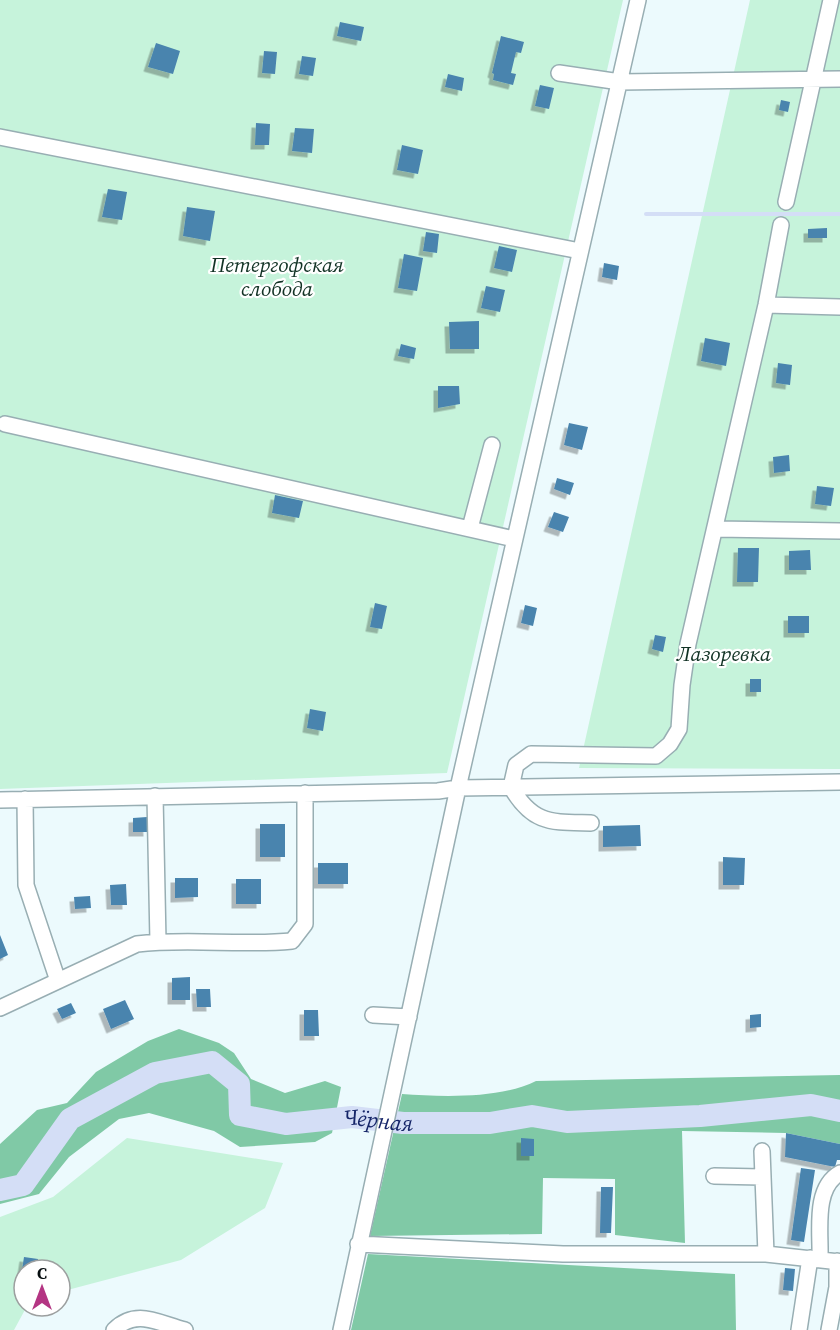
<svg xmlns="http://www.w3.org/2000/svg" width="840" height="1330" font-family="'Source Serif 4',serif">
  <defs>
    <filter id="shadow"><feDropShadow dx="-4.5" dy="4.5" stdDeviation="0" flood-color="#0004"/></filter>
  </defs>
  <rect width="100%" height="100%" fill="#ecfafd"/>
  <path fill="#c6f3db" d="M0,0h623l-176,773 -447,16z
    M750,0h90v769l-261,-1z
    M127,1138l156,25 -18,45 -84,52 -121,32v-22h-36v36h3l-13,24h-14v-113l53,-20z"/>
  <path fill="#80c9a6" d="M179,1029l40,14 15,10 17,26 34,14 40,-12 16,6 -9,46 -17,9 -75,5 -26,-16 -65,-18 -30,6 -50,38 -30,37 -39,10v-60l37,-34 30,-7 29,-31 52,-31z
    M840,1075v69l-54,-11 -104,-2 3,112 -70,-8v-56l-72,-1 -1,56 -172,2 32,-142c40,3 98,5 134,-13z
    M368,1254l367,20 1,56h-385z"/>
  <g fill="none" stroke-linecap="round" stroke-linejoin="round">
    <path stroke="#d4def6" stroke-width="4" d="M646,214h194"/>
    <path stroke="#d4def6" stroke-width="22" id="s1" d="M0,1190l23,-5 47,-66 85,-46 57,-11 27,22 1,31 46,9 66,-7 51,6h87l42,-7 35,6 133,-6 111,-11 29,6"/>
  </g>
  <path fill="#4984ae" filter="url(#shadow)" d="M340,22l24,5 -3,14 -24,-5z
    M501,36l23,6 -3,11 -5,-1 -5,21 5,1 -3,11 -20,-5 1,-6 -2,-1z
    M156,43l24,8 -7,23 -25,-7z
    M264,51l13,1 -2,22 -13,-1z
    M302,56l14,2 -3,18 -14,-2z
    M448,74l16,4 -2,13 -17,-4z
    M540,85l14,3 -5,21 -14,-3z
    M781,100l9,2 -2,10 -9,-2z
    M256,123l14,1 -1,21h-14z
    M295,128l19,1 -2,24 -20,-2z
    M402,145l21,5 -5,24 -21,-4z
    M108,189l19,3 -5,28 -20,-3z
    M187,207l28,4 -5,30 -27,-5z
    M827,228v10h-19v-9z
    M426,232l13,2 -2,19 -14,-2z
    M499,246l18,4 -5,22 -18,-4z
    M404,254l19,4 -6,33 -19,-3z
    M604,263l15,3 -2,14 -15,-3z
    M486,286l19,4 -5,22 -19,-4z
    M479,321v28h-29l-1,-27z
    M705,338l25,5 -4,23 -25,-5z
    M401,344l15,4 -2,11 -16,-3z
    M778,363l14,2 -2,20 -14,-2z
    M438,386h21l1,18 -22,4z
    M569,423l19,4 -6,23 -18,-5z
    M789,455l1,16 -16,2 -1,-16z
    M557,478l17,5 -4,12 -16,-6z
    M817,486l17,2 -3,18 -16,-2z
    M275,495l28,6 -4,17 -27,-5z
    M554,512l15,5 -6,15 -15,-5z
    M738,548h21l-1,34h-21z
    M810,550l1,20h-22v-19z
    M375,603l12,3 -5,23 -12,-2z
    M525,605l12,3 -4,18 -12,-3z
    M788,616h21v17h-21z
    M655,635l11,2 -3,15 -11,-3z
    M750,679h11v13h-11z
    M310,709l16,3 -3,19 -16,-3z
    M147,817l1,15h-15v-14z
    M260,824h25v33h-25z
    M640,825l1,21 -38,1v-21z
    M723,857l22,1 -1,27h-21z
    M318,863h30v21h-30z
    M175,878h23v19l-23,1z
    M236,879h25v25h-25z
    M126,884l1,21h-16l-1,-20z
    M90,896l1,12 -16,1 -1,-12z
    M0,935l8,20 -8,4z
    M190,977v23h-18v-22z
    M196,989h14l1,18h-14z
    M125,1000l9,19 -23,10 -8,-20z
    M71,1003l5,10 -14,6 -5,-10z
    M304,1010h14l1,26h-15z
    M761,1014v13l-11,1v-13z
    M786,1133l54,11v16h-3l-2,7 -50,-10z
    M521,1138l13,1v17h-13z
    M801,1168l14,2 -11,72 -13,-2z
    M601,1187h12l-2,46h-11z
    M24,1257l14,2 -1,11h-15z
    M785,1268l10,1 -2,22 -10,-1z"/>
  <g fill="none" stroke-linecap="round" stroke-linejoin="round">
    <g stroke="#98aeb3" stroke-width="18">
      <path id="minor" d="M559,73l61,9 220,-3
        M0,137l580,114
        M786,202l45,-202
        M766,305l74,2
        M5,424l509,115
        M470,528l22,-83
        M716,529l124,2
        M155,796l3,146
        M25,799l1,86 32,96
        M0,800l438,-9 20,-3 382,-6
        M591,823c-39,-1 -58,2 -80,-36l5,-22 15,-11 125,2 14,-12 9,-15 3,-44 6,-41 78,-339 15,-80
        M0,1008l137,-64c51,-6 103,2 155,-3l13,-17v-131
        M373,1015l36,2
        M762,1151l4,103
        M714,1176l47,1
        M358,1244l205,10h203l74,8
        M820,1258c1,-26 -7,-70 20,-85
        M114,1330c22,-22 44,-7 71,0
        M341,1330l117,-542 180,-788
        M799,1330l11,-72
        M829,1330l8,-43v-26"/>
    </g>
    <use href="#minor" stroke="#fff" stroke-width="15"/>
  </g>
  <g text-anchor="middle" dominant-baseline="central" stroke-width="4.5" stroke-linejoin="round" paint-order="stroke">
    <g font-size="21" font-style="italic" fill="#113224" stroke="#fff">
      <text x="277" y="264">Петергофская<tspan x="277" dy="24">слобода</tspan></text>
      <text x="724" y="653">Лазоревка</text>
    </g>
    <g font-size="22" font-style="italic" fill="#152568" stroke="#fff">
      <text stroke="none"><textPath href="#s1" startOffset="465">Чёрная</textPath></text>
    </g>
  </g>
  <g transform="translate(42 1288)"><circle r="28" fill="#ffffff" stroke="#9c9f9f" stroke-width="1.5"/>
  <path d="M0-4.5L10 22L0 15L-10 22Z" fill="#b43583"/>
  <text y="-9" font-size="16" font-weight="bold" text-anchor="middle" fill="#070e10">С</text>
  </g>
</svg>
